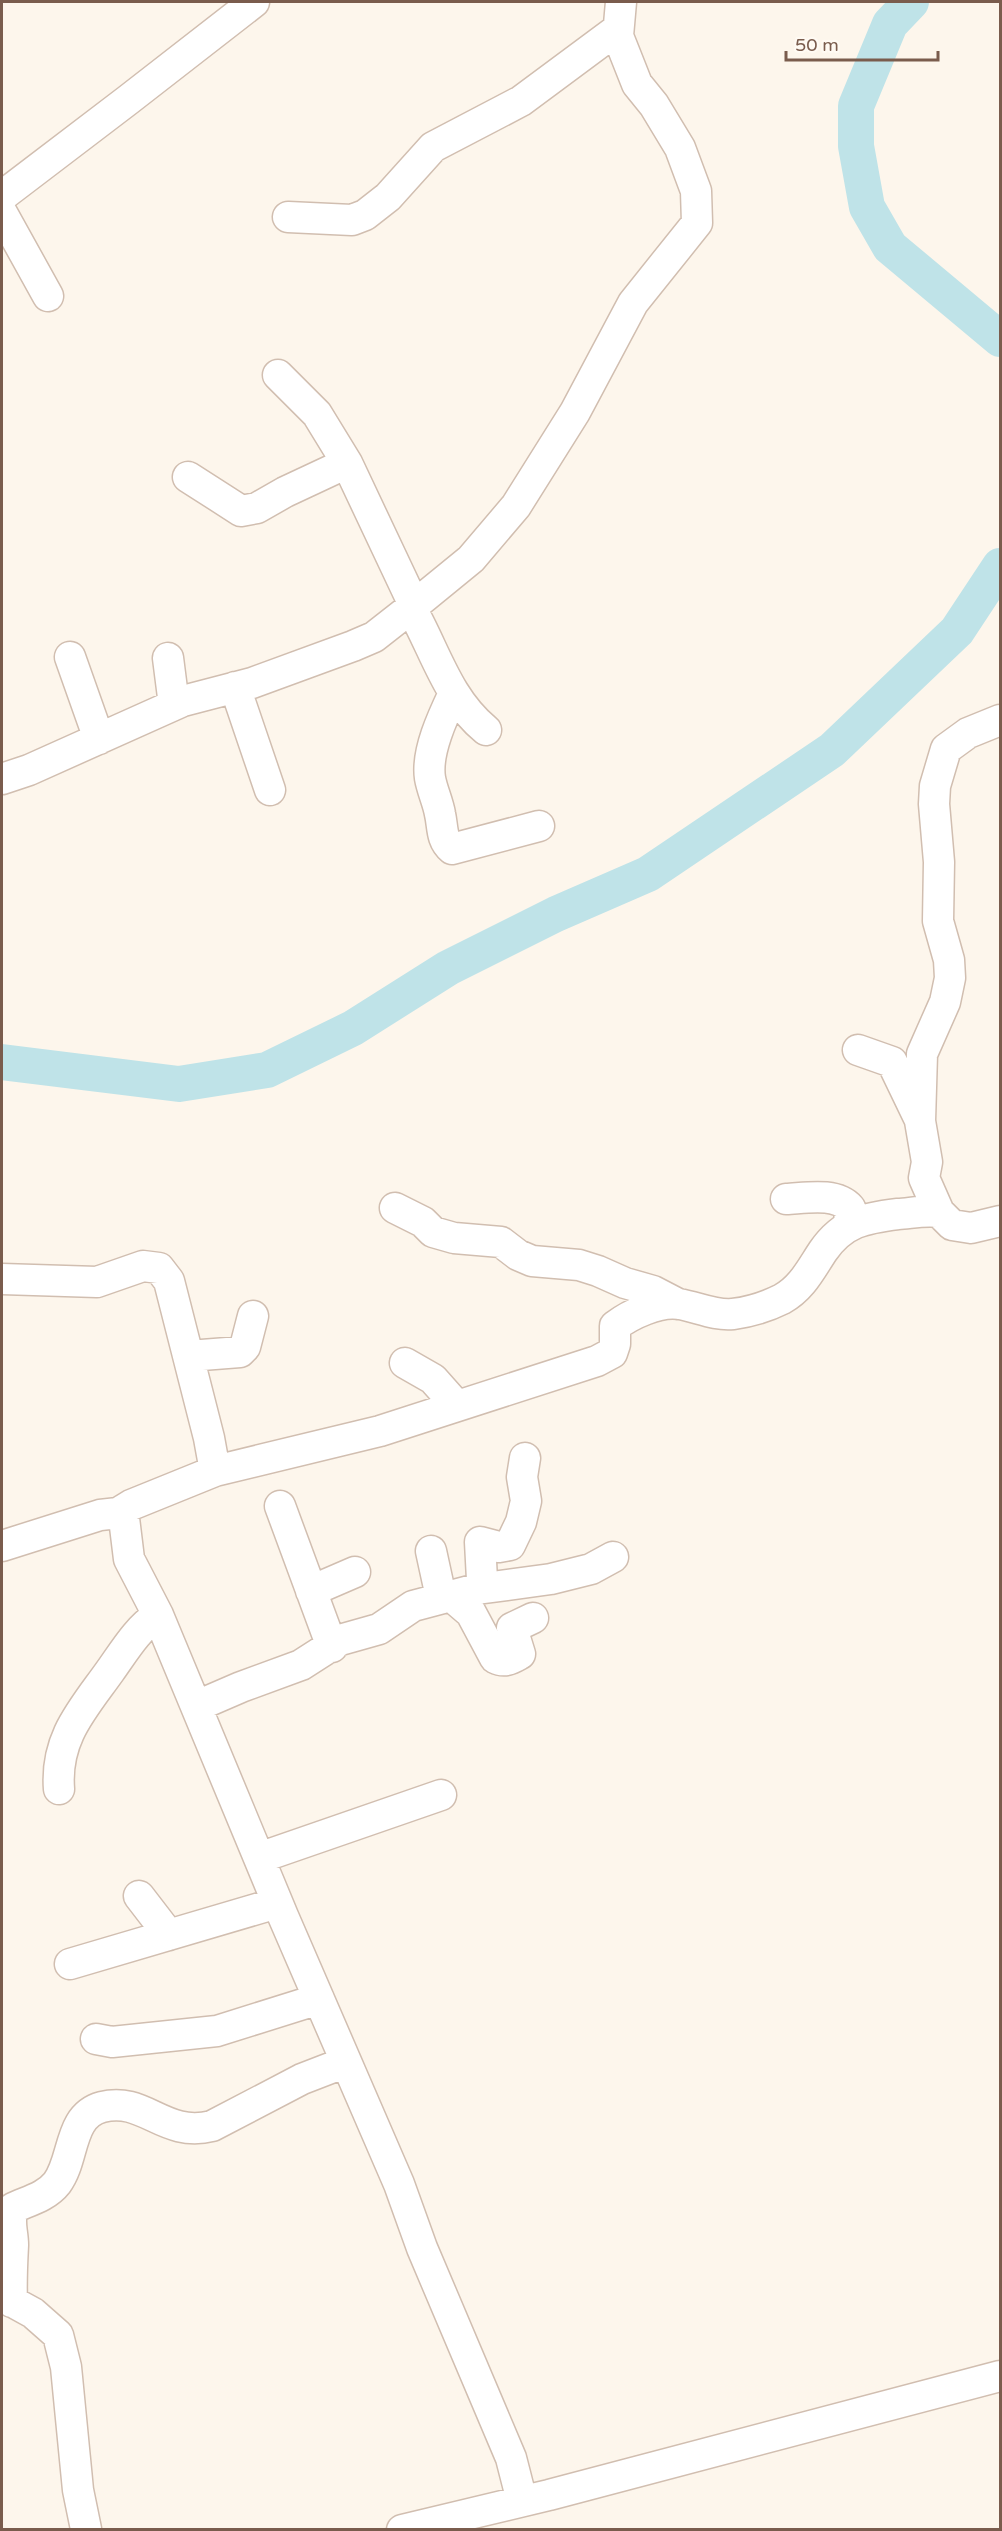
<svg xmlns="http://www.w3.org/2000/svg" width="1002" height="2531" font-family="'Varela Round',sans-serif">
  <rect width="100%" height="100%" fill="#fdf6ec"/>
  <g fill="none" stroke-linecap="round" stroke-linejoin="round">
    <path stroke="#bfe3e8" stroke-width="36" d="M911,2l-21,22 -34,82v40l11,61 23,40 110,92
      M2,1062l177,22 88,-14 86,-42 95,-60 108,-54 92,-40 184,-124 125,-119 43,-65"/>
    <g stroke="#d1beb0" stroke-width="33">
      <path id="minor" d="M2,196l126,-96 126,-98
        M2,213l46,83
        M288,217l64,3 13,-5 23,-18 45,-50 88,-46 97,-72
        M278,375l39,39 30,49 67,142
        M188,477l53,34 16,-3 28,-16 62,-29
        M411,608c24,42 36,90 75,122
        M70,657l29,82
        M168,658l6,47
        M235,687l35,103
        M454,693c-11,23 -28,59 -24,85 2,12 8,24 10,36 3,13 1,26 12,35l87,-23
        M1000,720l-32,13 -22,16 -11,37 -1,18 5,58 -1,59 11,39 1,18 -5,24 -23,52 -2,67 7,41 -3,16 15,34 13,13 19,3 29,-7
        M2,779l27,-9 154,-69 69,-18 101,-37 21,-9 37,-29 60,-49 45,-53 59,-94 58,-109 64,-80 -1,-32 -16,-43 -26,-43 -17,-21 -19,-48 3,-34
        M858,1050l34,12 27,56
        M786,1199c20,-1 50,-7 64,9l-1,18
        M395,1208l28,14 10,10 21,6 47,4 17,13 14,6 47,4 19,6 27,12 28,8 25,13
        M2,1279l95,3 46,-16 16,2 10,13 40,157 6,33
        M189,1356l51,-4 5,-5 8,-31
        M405,1363l28,16 24,27
        M280,1506l52,141
        M123,1510l6,49 29,56 125,301 116,268 23,64 89,210 11,43
        M2,1546l98,-31 18,-2 13,-8 84,-34 165,-40 217,-70 15,-8 3,-9v-18c16,-12 44,-25 64,-22 18,3 36,12 54,10 16,-2 35,-8 49,-15 20,-11 29,-30 41,-48 20,-29 42,-33 75,-37 14,-1 27,-4 41,-2
        M431,1551l10,46
        M477,1589l5,-9 -2,-38 19,5 11,-2 11,-23 5,-21 -4,-24 3,-19
        M311,1591l44,-19
        M450,1595l21,18 24,45c10,5 16,1 25,-4l-8,-26 21,-10
        M197,1706l44,-19 60,-22 39,-25 39,-11 34,-23 64,-17 74,-10 40,-10 22,-12
        M59,1789c-4,-51 24,-80 51,-118 15,-21 27,-42 48,-56
        M259,1858l182,-63
        M139,1896l30,39
        M70,1964l207,-61
        M96,2039l16,3 105,-11 102,-32
        M2,2296l31,17 25,22 8,32 12,123 8,39
        M12,2302c-1,-19 0,-38 1,-57 0,-14 -5,-23 0,-37 15,-7 33,-11 44,-25 18,-24 11,-67 45,-76 43,-11 61,31 110,19l90,-47 44,-17
        M402,2530l147,-35 451,-119"/>
    </g>
    <use href="#minor" stroke="#fff" stroke-width="30"/>
  </g>
  <rect width="1002" height="2531" fill="none" stroke="#7a5c4d" stroke-width="6"/>
  <path d="M786 51v9h152v-9" fill="none" stroke="#7a5c4d" stroke-width="3"/>
  <text x="795" y="51" font-size="18" fill="#7a5c4d" stroke="#fffaf3" stroke-width="4.5" paint-order="stroke">50 m</text>
</svg>
